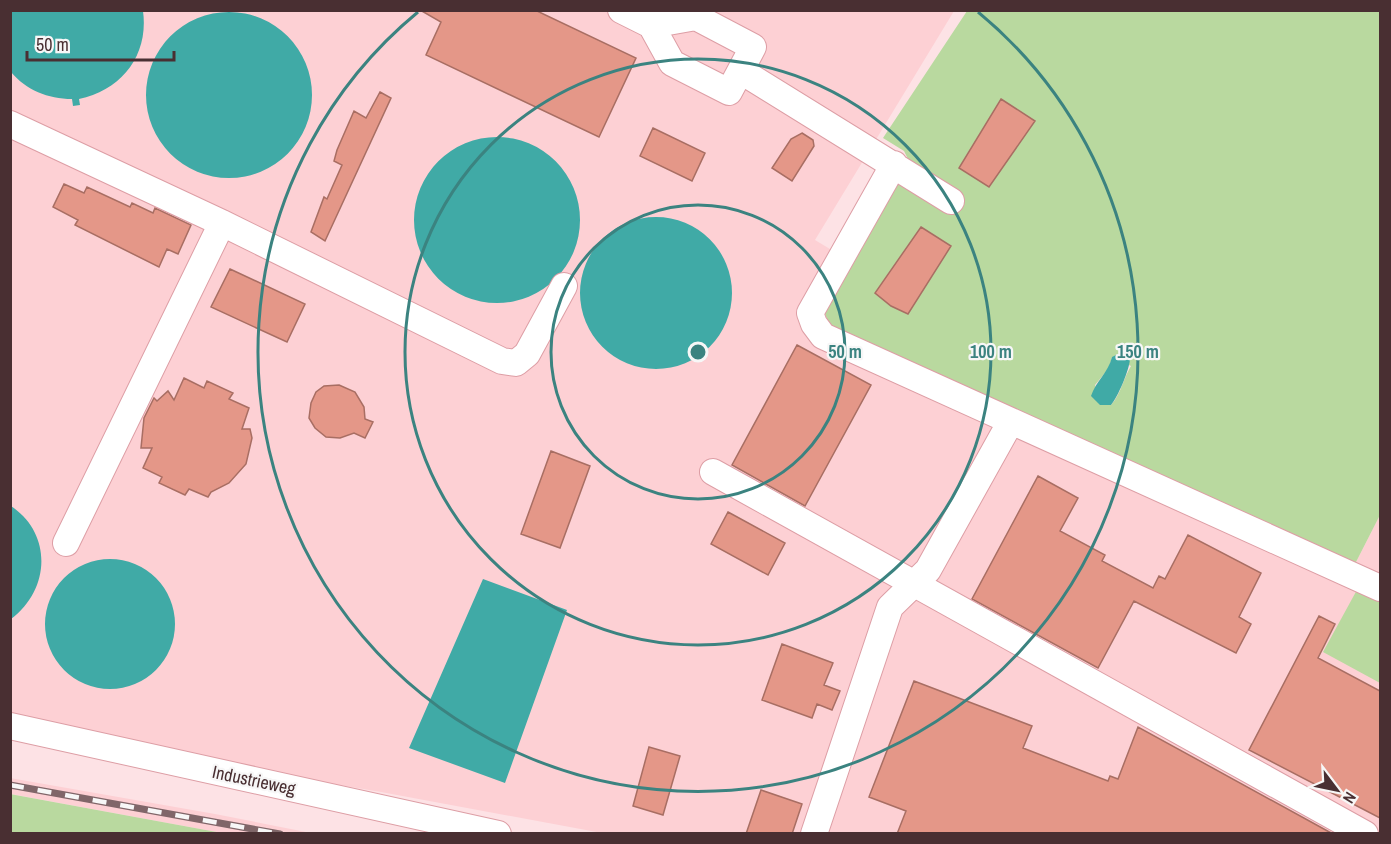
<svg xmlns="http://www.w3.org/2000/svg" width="1391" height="844" font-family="'Archivo Narrow',sans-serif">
  <rect width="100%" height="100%" fill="#fde2e5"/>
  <path fill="#fdd0d4" d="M10,11h944l-139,229 540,324 25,-49v318h-778l-221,-41 -370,-63z
    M10,778l205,36 96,19h-89l-211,-39z"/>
  <path fill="#b9d99f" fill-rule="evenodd" d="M967,11h413v504l-25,49 -525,-238 -5,-12 1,-12 84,-139 -6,-12 -21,-13zM1112,357l19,9c-8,13 -10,28 -20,39h-11l-5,-20 14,-17z
    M1358,588l22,10v85l-57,-31z
    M10,794l212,39h-211z"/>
  <path fill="#40aaa6" d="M10,11h133c6,44 -21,79 -64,88l1,6 -7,1 -1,-7c-24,0 -46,-9 -61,-27z
    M146 95a83 83 0 1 1 166 0a83 83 0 1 1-166 0Z
    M414 220a83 83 0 1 1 166 0a83 83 0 1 1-166 0Z
    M580 293a76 76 0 1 1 152 0a76 76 0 1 1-152 0Z
    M1122,352l8,4c1,11 -12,41 -19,49h-11l-9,-9c5,-15 17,-23 21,-39z
    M11,506c42,28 39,84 0,113z
    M45 624a65 65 0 1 1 130 0a65 65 0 1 1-130 0Z
    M483,579l84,31 -62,173 -96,-35z"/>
  <path fill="#e49788" stroke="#a86e63" stroke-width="1.5" d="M420,10h115l101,48 -37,79 -173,-82 15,-33z
    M380,92l11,6 -66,143 -14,-9 13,-35 3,2 15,-34 -8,-4 3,-11 17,-39 12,7z
    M1001,99l34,22 -46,66 -30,-19z
    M653,128l52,25 -13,28 -52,-25z
    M802,133l11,7 1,6 -22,35 -20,-13 19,-29z
    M64,184l20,9 3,-6 43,20 2,-4 21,10 2,-5 36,17 -13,29 -11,-5 -8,18 -84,-42 3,-5 -25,-13z
    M921,227l30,19 -43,68 -17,-8 -16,-13z
    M230,269l75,35 -18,38 -76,-35z
    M797,345l74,40 -66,121 -73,-41z
    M184,378l20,10 3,-7 26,12 -4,6 20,9 -7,21h8l2,9 -6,26 -17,19 -18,9 -3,5 -19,-8 -4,6 -26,-12 3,-6 -19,-9 9,-20h-11l3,-30 10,-20 3,3 11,-10 6,9z
    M339,385l16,7 9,15 1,12 8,3 -8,16 -11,-5 -14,5 -14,-1 -11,-9 -6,-10 2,-15 5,-11 8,-6z
    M551,451l39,15 -30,82 -39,-14z
    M1038,476l40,22 -18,33 45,24 -3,6 51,27 6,-12 6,3 23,-44 73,38 -22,44 12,7 -15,29 -102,-52 -36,67 -126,-69z
    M728,512l57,31 -17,32 -57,-31z
    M1319,616l16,8 -17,34 62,33v127l-131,-68z
    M782,644l51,19 -9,22 16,6 -8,19 -15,-6 -5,14 -50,-18z
    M914,681l118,45 -9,22 85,33 2,-5 8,3 20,-52 195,107h-436l9,-23 -37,-14z
    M649,747l31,9 -17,59 -30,-9z
    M761,790l41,14 -10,30h-46z"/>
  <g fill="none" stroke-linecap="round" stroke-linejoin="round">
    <g stroke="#dd9ea5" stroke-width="28">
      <path id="minor" d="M621,10l30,15
        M696,17l57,30 -24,45 -57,-29 -21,-38z
        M741,71l210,130
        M10,124l212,99 280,138 14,2 11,-9 37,-68
        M894,164l-84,149 4,11 9,12 557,252
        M713,472l652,362
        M66,543l156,-320
        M10,726l488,108
        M814,834l76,-227 38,-37 83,-149"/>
    </g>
    <use href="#minor" stroke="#fff" stroke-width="26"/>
    <g stroke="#806669" stroke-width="7">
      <path id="rail" d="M10,785l270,49"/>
    </g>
    <use href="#rail" stroke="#f7f7f7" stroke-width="4.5" stroke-dasharray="14" stroke-linecap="butt"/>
  </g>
  <g fill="none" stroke="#3b8380" stroke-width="3">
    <circle cx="698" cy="352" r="147"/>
    <circle cx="698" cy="352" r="293"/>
    <path d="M978 12A440 440 0 1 1 418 12"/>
  </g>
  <g text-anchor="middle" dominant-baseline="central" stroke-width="4.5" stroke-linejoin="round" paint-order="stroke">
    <g font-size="18" fill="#492f32" stroke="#f7f7f7">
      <text transform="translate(254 780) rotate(12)">Industrieweg</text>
    </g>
  </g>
  <circle cx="698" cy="352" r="9" fill="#3b8380" stroke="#f7f7f7" stroke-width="3"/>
  <g font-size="18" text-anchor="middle" font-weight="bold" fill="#3b8380" stroke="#f7f7f7" stroke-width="4.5" stroke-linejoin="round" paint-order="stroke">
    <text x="845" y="358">50 m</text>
    <text x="991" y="358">100 m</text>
    <text x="1138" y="358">150 m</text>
  </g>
  <rect width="1391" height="844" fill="none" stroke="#492f32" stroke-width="24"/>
  <g transform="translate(1337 790) rotate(122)" stroke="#f7f7f7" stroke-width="4.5" paint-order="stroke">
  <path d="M0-4.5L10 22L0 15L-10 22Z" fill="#492f32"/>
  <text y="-9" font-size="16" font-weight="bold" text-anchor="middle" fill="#492f32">N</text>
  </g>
  <path d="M27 51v9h147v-9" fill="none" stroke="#492f32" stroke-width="3"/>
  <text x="36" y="51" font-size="18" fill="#492f32" stroke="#f7f7f7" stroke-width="4.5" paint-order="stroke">50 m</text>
</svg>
